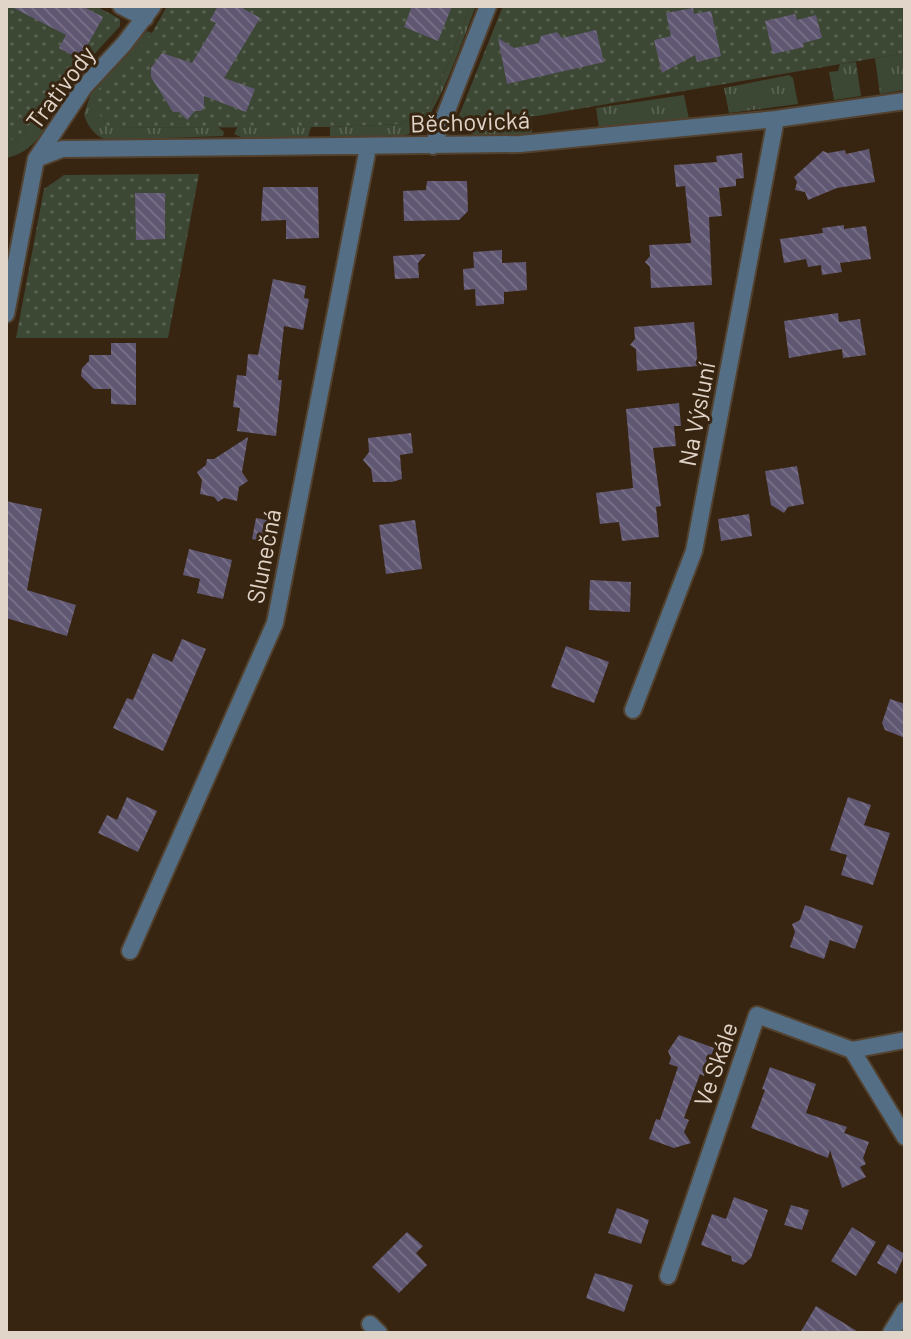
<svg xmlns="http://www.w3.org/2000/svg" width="911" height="1339" font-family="Barlow,sans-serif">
  <defs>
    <pattern id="grass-tufts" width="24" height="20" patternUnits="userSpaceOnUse" patternTransform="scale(2)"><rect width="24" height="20" fill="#3c4734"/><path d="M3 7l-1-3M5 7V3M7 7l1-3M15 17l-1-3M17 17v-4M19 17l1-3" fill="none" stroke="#586150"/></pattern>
    <pattern id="garden-dots" width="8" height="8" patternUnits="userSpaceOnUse" patternTransform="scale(2)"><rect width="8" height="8" fill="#3c4734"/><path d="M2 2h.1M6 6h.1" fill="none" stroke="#586150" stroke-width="1.8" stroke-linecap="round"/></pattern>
    <pattern id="building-back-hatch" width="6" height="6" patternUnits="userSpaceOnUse" patternTransform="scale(2)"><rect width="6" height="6" fill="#605772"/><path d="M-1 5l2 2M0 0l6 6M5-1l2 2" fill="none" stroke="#766e85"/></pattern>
  </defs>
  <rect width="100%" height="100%" fill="#372511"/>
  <path fill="url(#grass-tufts)" d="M471,6h5c-11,26 -40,118 -64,127 -21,8 -59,3 -82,4v-10l72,-3 28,-16z
    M147,31l5,2 -60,67 16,28 110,-1 6,5 -1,4 -114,4c-13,-2 -21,-13 -25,-25l7,-22z
    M905,53v37l-25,4 -5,-36z
    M856,62l5,34 -27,4 -5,-28 9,-1 2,-7z
    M789,75l4,3 5,26 -69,9 -5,-25z
    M684,95l5,24 -90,9 -3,-20z
    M460,113l25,5 46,-2 1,18c-20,0 -68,10 -76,-12z
    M36,118l10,9c-10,16 -21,27 -40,31v-19l10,1z
    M238,126l73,1 -3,10 -65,1 -9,-4z"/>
  <path fill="url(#garden-dots)" d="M6,6h90l24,13v7l-104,114 -10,-1z
    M167,6h304l-41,102 -28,16 -72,3 -222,1 -17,-28 61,-67z
    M503,6h402v47l-368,63 -52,2 -25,-5z
    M199,174l-31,164h-152l28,-149 20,-14z"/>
  <path fill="url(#building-back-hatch)" d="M10,6h72l21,11 -23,42 -21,-11 7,-13z
    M218,6h21l21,12 -36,60 31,11 -9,23 -42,-16v12l-3,3h-6l-8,9 -8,-8h-6l-22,-35v-9l11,-15 30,10 24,-40 -6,-3z
    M412,6h40l-14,35 -34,-14z
    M693,8l1,6 17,-3 10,45 -24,6 -2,-7 -33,18 -8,-33 17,-4 -5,-23z
    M795,14l2,6 19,-5 6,23 -19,5 1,4 -31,7 -8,-33z
    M596,30l8,32 -97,22 -9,-46 16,10 25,-5 2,-7 16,-4 5,6z
    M869,149l6,33 -38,6 -29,12 -3,-8 -10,-2 2,-8 -3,-5 29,-26 5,2 17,-3 1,4z
    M742,153l2,25 -8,1v7l-17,2 3,28 -13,1 3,68 -61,3 -1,-21 -5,-5 5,-6 -1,-11 42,-2 -6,-57 -9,1 -2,-22 43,-3 -1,-6z
    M427,181h40l1,30 -9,9 -55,1 -1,-30 23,-1z
    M263,187h55l1,51 -33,1v-19l-25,1z
    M135,193h30v46l-29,1z
    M844,225v4l22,-3 5,33 -31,4 2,9 -20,3 -1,-10 -13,2 -2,-8 -22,4 -4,-24 43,-6 -1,-5z
    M502,250v13l24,-1 1,28 -23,2v12l-28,2 -1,-17 -11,1 -1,-21 11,-1 -1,-16z
    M426,254l-8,9 1,15 -24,1 -2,-23z
    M273,279l33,7 -2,12 5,1 -6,31 -19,-4 -6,54h4l-6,56 -39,-5 3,-23 -7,-1 4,-32 9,1 2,-22 10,1z
    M838,313l1,9 21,-3 6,36 -23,3 -1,-9 -53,9 -5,-37z
    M694,322l4,44 -61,5 -1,-22 -6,-4 5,-6 -1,-12z
    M111,343h25v62l-25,-1v-15h-17l-13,-13 1,-8 7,-7v-6h22z
    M679,403l2,23h-7l2,20 -23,2 8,58 -5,1 3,30 -37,4 -3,-19 -19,2 -4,-31 37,-5 -7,-79z
    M411,433l2,20 -13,2 2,24 -10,3h-19l-2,-13 -8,-9 6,-8 -1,-14z
    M248,437l-6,35 6,9 -9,6 -2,14 -13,-3 -6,4 -4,-5 -14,-3 2,-14 -5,-8 9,-7 1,-6h7z
    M797,466l7,38 -16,3 -4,6 -13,-8 -6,-34z
    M6,501l36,8 -15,81 49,15 -9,31 -61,-18z
    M749,514l3,22 -31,5 -3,-22z
    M256,518l21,4 -4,22 -21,-5z
    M415,520l7,49 -36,5 -7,-49z
    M189,549l43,11 -9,39 -26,-6 3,-14 -17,-4z
    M590,580l41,2 -1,30 -41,-2z
    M182,639l24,10 -43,102 -50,-23 14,-30 6,2 20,-47 19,9z
    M566,646l43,16 -15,41 -43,-16z
    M890,699l15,5v34l-20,-8 -3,-7z
    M127,797l30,14 -19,41 -40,-19 9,-18 10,5z
    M848,797l23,8 -7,20 26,8 -17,52 -32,-10 6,-20 -17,-5z
    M805,905l58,21 -8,23 -25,-9 -6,19 -34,-12 5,-15 -3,-8 8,-4z
    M679,1035l35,13 -3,8 7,9 -11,2 -3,9 -4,-2 -16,44 5,2 -5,12 7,11 -17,5 -25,-9 7,-20 4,1 18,-53 -9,-3 2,-6 -3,-7z
    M770,1067l46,17 -10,29 41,14 -3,6 25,9 -6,16 3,6 -6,3 6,10 -24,11 -12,-38 -2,8 -77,-30 14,-38 -3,-1z
    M734,1197l34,13 -17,48 -8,7 -11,-4 -1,-5 -30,-11 11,-31 14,5z
    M791,1205l18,5 -7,20 -18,-5z
    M617,1208l32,12 -8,24 -33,-11z
    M852,1227l24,15 -20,34 -25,-15z
    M407,1232l16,14 -7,7 11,12 -28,28 -27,-26z
    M888,1244l17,10 -9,20 -19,-11z
    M595,1273l38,12 -9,27 -38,-14z
    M816,1306l44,27h-60z"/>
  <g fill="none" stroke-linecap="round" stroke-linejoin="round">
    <g stroke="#52412e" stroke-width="20">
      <path id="minor" d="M121,6l24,12
        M433,146l55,-140
        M36,159l26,-10 458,-5 256,-25 129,-18
        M6,314l30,-155 48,-72 40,-43 29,-38
        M633,710l61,-159 82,-432
        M130,951l145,-328 93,-475
        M852,1050l53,87
        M668,1276l89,-261 95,35 53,-10
        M370,1324l9,9
        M891,1333l14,-23"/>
    </g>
    <use href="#minor" stroke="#546f85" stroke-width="16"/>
  </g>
  <g text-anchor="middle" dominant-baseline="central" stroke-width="6" stroke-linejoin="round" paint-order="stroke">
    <g font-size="24" fill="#e1d5c9" stroke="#372511">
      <text transform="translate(60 87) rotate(-53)">Trativody</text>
      <text transform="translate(470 121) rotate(-2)">Běchovická</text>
      <text transform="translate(696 414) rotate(-79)">Na Výsluní</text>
      <text transform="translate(263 556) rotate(-79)">Slunečná</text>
      <text transform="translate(715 1064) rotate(-71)">Ve Skále</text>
    </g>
  </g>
  <rect width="911" height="1339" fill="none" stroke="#e1d5c9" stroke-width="16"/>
</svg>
